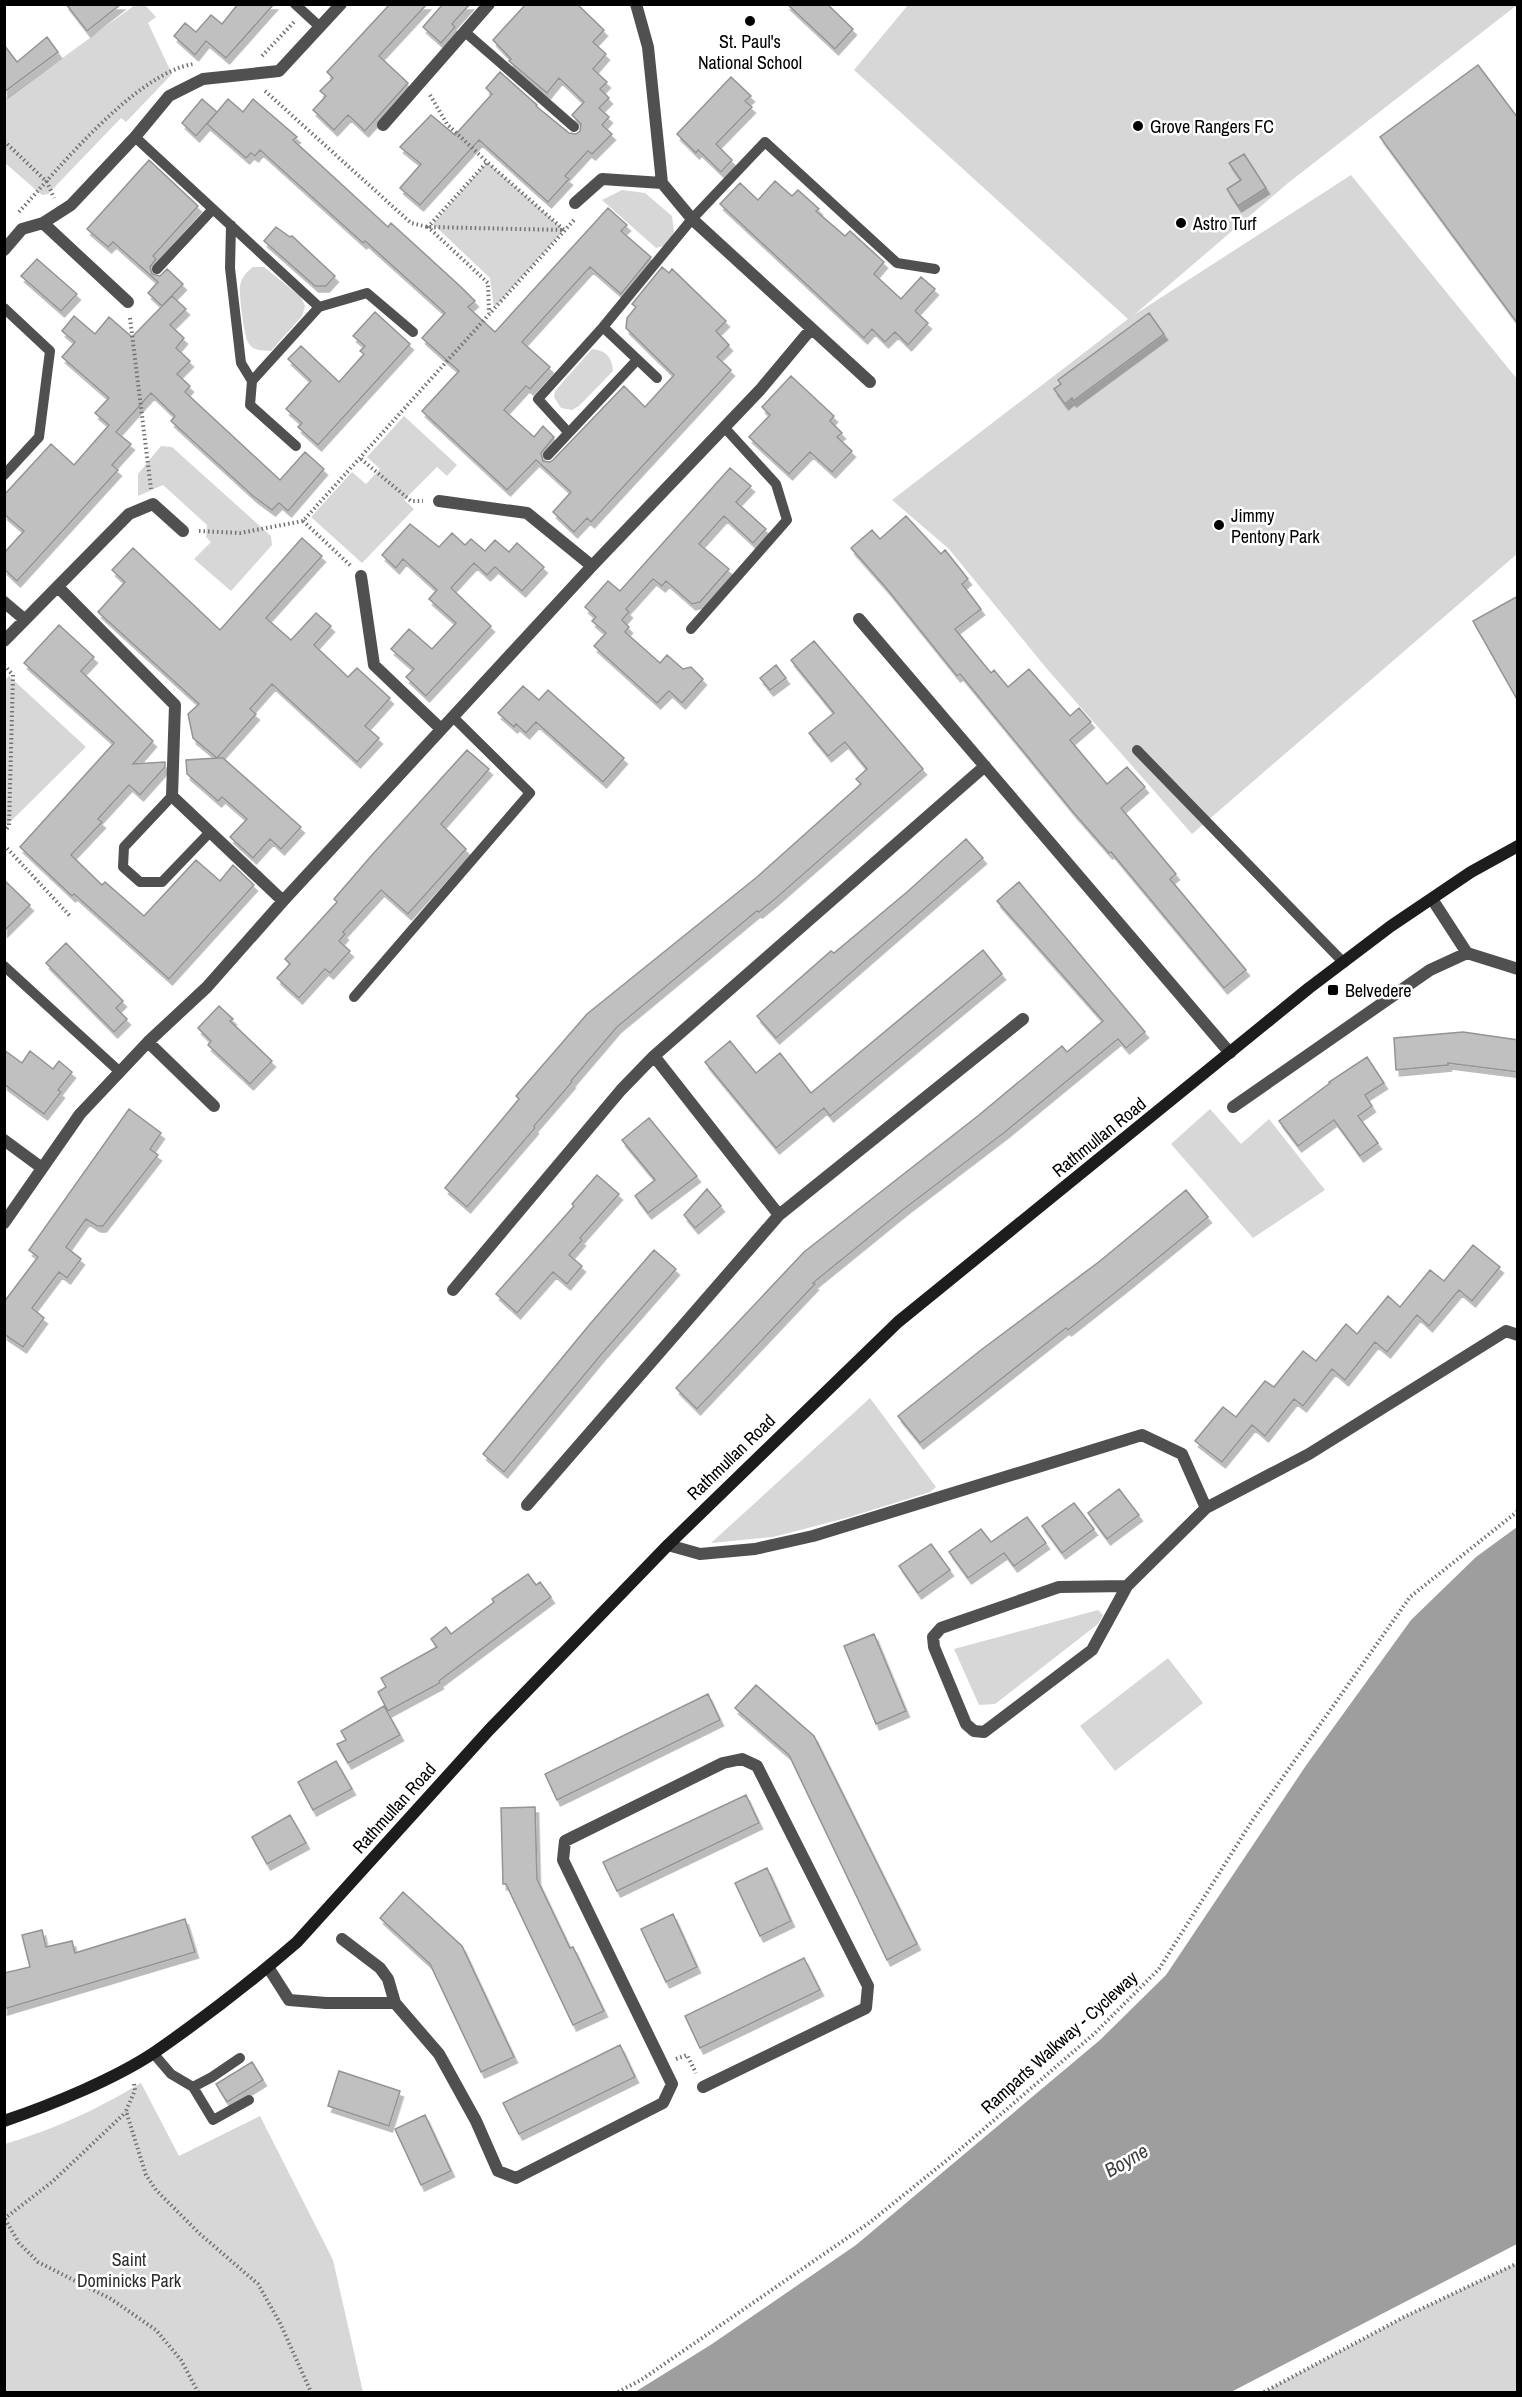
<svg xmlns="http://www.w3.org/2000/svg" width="1522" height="2397" font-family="'Archivo Narrow',sans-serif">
  <defs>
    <filter id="shadow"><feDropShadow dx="3.5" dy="6" stdDeviation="0" flood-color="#0004"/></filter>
  </defs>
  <rect width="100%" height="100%" fill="#fff"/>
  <path fill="#d7d7d7" d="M135,5h10l11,12 -8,6 24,51 -46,48 -5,-4 -73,76 -6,1 -37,-32v-63z
    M908,5h609l-229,178 -154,132 217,-140 166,204v175l-325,280 -145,-165 -98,-120 -57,-49 236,-181 -274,-249z
    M487,162l77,68 -70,78 -4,-30 -57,-54z
    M622,190l23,3 27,23 2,16 -7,13 -11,3 -54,-48z
    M253,267h11l37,30 4,9 -3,10 -31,35c-8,0 -17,0 -22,-7 -5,-6 -10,-49 -9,-57 1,-9 6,-15 13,-20z
    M592,349c14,1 20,8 21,22l-34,35 -7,4 -11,-2 -7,-11 1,-6z
    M404,416l53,49 -10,11 -10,-9 -33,33 10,9 -52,54 -51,-46 41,-45 14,12 14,-15 -13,-12z
    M161,446l11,1 99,89 1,9 -41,46 -37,-32 17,-17 -5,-5 1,-12 -44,-40 -25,11v-22z
    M9,676l77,71 -81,80 -1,-146z
    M1210,1109l31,35 28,-25 56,71 -72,48 -82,-94z
    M870,1398l66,89 -6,5 -84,26 -73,19 -62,6z
    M1098,1610l5,5 -5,9 -103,80 -16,1 -25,-56z
    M1168,1658l35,45 -88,68 -35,-45z
    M141,2083l38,73 81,-40 73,144 30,132h-358v-248c52,-16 89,-33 136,-61z
    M1517,2263v129h-253l140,-75z"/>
  <path fill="#9e9e9e" d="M1517,1527v717l-286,148h-596l77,-48 144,-99 244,-205 66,-65 141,-211 104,-144 65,-63z"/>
  <path fill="#c0c0c0" stroke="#949494" stroke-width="1.5" filter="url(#shadow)" d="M66,4h55l-34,27z
    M238,4h36l-48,54 -20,-17 -11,14 -21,-19 11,-13 11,9 15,-17 11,9z
    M390,4h37l-48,52 29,27 -43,48 -17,-16 -14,15 -21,-20 13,-14 -6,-5 13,-13 -6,-6z
    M443,4h27l-18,20 3,3 -14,16 -18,-16z
    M526,4h51l27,26 -11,12 13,12 -13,15 14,13 -7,7 9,9 -10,10 10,9 -7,8 10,9 -20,20 -4,-3 -23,25 4,3 -21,23 -69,-62 -59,65 -20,-17 21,-24 -21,-17 31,-32 24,20 37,-41 -6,-6 14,-16 37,33 -1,1 33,27 7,1 4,-3 1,-7 -9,-9 12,-13 -25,-24 -12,15 -38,-32 2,-2 -18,-19z
    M787,4h40l26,25 -18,20z
    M47,37l11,15 -54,40v-47l13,17z
    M1478,65l40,53v206l-138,-187z
    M731,77l20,19 -6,5 7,6 -36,37 16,16 -11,12 -23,-22 -2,3 -19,-19z
    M202,99l15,13 -21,24 -14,-13z
    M228,99l15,13 10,-13 44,38 -4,3 33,30 62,57 3,-4 70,64 14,14 -7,6 27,25 113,-124 19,17 -6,6 30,26 -30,37 -31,-27 -68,75 28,25 -20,22 -4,-3 -22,24 30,27 9,-11 11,11 -13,16 2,8 7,1 3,-2 71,-74 21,21 29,-32 -48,-47 1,-10 9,-11 -4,-3 30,-37 7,6 3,-4 54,52 -10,10 13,14 -12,12 14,13 -140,152 -4,-4 -13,14 -21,-20 18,-20 -35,-32 -29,30 -85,-79 37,-40 -37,-33 23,-25 -80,-72 -2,2 -103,-93 -5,6 -4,-3 -5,5 -39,-34z
    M1244,154l22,34 -28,18 -11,-17 14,-9 -12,-17z
    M149,160l49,46 -45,50 3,3 -6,8 2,7 8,2 7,-7 16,15 -21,22 -14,-13 10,-11 -45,-40 -5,5 -21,-18z
    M775,181l17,15 6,-6 21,19 -3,2 29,25 5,-5 34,31 -10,12 27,25 20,-22 14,12 -20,22 13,12 -20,22 -13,-13 -10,10 -13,-13 -8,9 -144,-134 20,-21 18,17z
    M276,227l14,10 2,-1 43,40 -9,10h-11l-51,-45z
    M37,259l40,35 -16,17 -40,-35z
    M172,296l14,13 -16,16 14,13 -8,10 14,13 -13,13 13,12 -5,6 95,88 25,-28 19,17 -36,42 -9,-8 -7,7 -19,-14 -82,-75 4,-5 -24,-23 -35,39 15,12 -19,21 6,5 -101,111 -13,-12v-16l20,-22 -20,-17v-19l47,-51 23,21 35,-40 -14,-12 14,-15 -47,-41 13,-15 -13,-11 12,-15 21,18 14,-17 23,20z
    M375,312l35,32 -92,101 -20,-18 4,-4 -16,-14 25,-28 -23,-22 13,-13 38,36 25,-28 -4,-3 5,-5 -12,-10z
    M1149,313l15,21 -91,67 -1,-3 -7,6 -11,-15 7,-5 -3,-4z
    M791,376l43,40 -4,5 12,12 -5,4 15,14 -20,21 -22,-20 -21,22 -40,-37 21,-22 -8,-8z
    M730,468l21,18 -15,16 30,27 -13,14 -29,-27 -25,28 30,25 -29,33 -8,2 -26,-23 -4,5 -9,-7 -27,30 3,3 -7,8 7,7 -4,5 35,31 7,-8 16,14 8,-2 12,12 -21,24 -13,-12 -12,12 -63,-57 12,-13 -14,-12 4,-4 -11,-10 23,-26 12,10z
    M906,516l35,38 4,-4 23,29 -6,5 19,25 -26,20 36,44 3,-3 14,17 21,-18 41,47 9,-8 12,14 -21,18 37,44 20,-17 18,20 -24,21 55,66 -6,5 76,91 -22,18 -113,-136 -2,1 -36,-41 -113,-138 -3,2 -70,-87 -36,-41 21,-18 8,9z
    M410,524l29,23 13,-14 13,12 6,-6 14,12 10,-11 14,12 8,-9 27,24 -22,24 -27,-24 -8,8 -13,-12 -23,25 40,38 -65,70 -20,-19 8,-8 -23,-20 18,-20 23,20 24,-26 -27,-24 8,-9 -34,-31 -7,9 -14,-13z
    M302,538l20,18 -56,62 25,22 25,-27 15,13 -17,19 34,32 9,-9 33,30 -25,28 14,12 -22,24 -85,-78 -22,25 6,5 -39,44h6l78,69 -20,22 -11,-10 -17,19 -23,-21 17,-18 -25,-22 -4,4 -31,-27 -1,-14 31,-2 -24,-20 -5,-24 11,-10 -101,-92 27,-30 -13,-12 21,-22 87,82z
    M1518,596v105l-45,-80z
    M59,625l35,32 -13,14 72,70 -20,23 32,-2v5l-25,28 -11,-10 -31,34 4,3 -31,33 31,30 3,-3 39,34 52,-56 24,21 13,-16 21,20 -85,94 -95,-85 -2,2 -52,-49 94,-104 -90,-80z
    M814,641l109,128 -148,130 -16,13 -2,-1 -140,116 -46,54 1,1 -38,44 1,2 -68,79 -22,-19 74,-89 -3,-3 71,-82 170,-137 104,-93 -5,-5 11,-10 -22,-27 -17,14 -19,-23 25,-20 -43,-53z
    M776,665l10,13 -16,12 -10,-12z
    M523,686l16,14 9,-10 76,68 -21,24 -67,-60 -10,11 -10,-9 -2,3 -16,-14z
    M467,750l22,19 -48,55 25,25 -58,65 -27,-24 -38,42 2,2 -6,7 11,10 -20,22 -5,-4 -26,29 -22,-20 13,-14 -5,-5 52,-57 -3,-3 38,-44z
    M966,839l17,19 -207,180 -19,-22 74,-65 3,2 73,-61z
    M4,880l26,25 -26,26z
    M1019,882l126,150 -19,16 -8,-9 -113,93 -101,77 -91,74 2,1 -118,125 -21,-21 128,-136 175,-137 83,-69 5,6 36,-31 -106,-120z
    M66,943l57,58 -7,7 11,11 -13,13 -68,-69z
    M983,950l19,24 -172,142 -6,-8 -48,40 -71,-86 25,-21 26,32 24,-20 31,40z
    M219,1006l14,13 -3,2 42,40 -22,23 -42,-39 3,-4 -13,-13z
    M1463,1032l55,8v32l-70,-9v2l-52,5 -2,-32z
    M4,1050l18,13 8,-12 23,18 6,-8 13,11 -14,18 3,2 -17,22 -40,-30z
    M1367,1057l17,26 -19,12 7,11 -14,10 20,27 -18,13 -26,-36 -36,26 -19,-25 51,-38 -1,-1z
    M129,1109l32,24 -11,16 8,6 -55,71h-6l-11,-7 -20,28 15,12 -14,19 -8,-6 -27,36 12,10 -21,29 -19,-13v-32l34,-45 -9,-7z
    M649,1118l48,58 -49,37 -13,-17 20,-16 -33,-40z
    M597,1175l22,19 -39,44 2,2 -13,15 13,11 -15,18 -14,-12 -36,41 -21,-19 78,-88 -2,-2z
    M707,1189l14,17 -26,22 -11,-13z
    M1186,1190l22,27 -83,68 -57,45 -2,-2 -146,115 -22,-27 83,-66 119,-89z
    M1473,1245l27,22 -28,34 -13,-11 -30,36 -12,-11 -30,37 -12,-10 -30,38 -13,-11 -29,37 -9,-7 -29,37 -13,-11 -30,37 -27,-21 28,-34 13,10 29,-36 9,6 29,-36 13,10 30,-37 11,10 31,-38 12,11 30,-37 14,11z
    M654,1250l22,19 -76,87 -96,116 -21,-18 107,-130z
    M1119,1489l20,26 -32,24 -19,-26z
    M1074,1503l20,26 -32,24 -20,-27z
    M1027,1517l19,26 -32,23 -10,-13 -36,25 -19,-26 32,-23 10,13z
    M931,1544l19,26 -32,23 -19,-27z
    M528,1574l8,11 4,-3 11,15 -112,84 1,2 -52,28 -10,-19 8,-5 -5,-9 56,-31 -6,-8 15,-12 5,7 43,-32 -2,-3z
    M874,1634l32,77 -30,13 -32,-78z
    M756,1685l58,51 103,208 -30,16 -98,-205 -54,-47z
    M708,1694l12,26 -163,80 -12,-26z
    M384,1706l16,29 -52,28 -11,-19 9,-4 -5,-9z
    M336,1761l16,28 -39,21 -15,-28z
    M746,1795l13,28 -142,68 -14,-29z
    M535,1807l2,72 33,69 3,-1 31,64 -31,14 -67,-141h-3l-2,-76z
    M290,1815l16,28 -39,21 -15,-27z
    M767,1868l24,53 -31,15 -25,-53z
    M403,1892l59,54 52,111 -33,15 -51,-108 -50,-46z
    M673,1914l24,53 -31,15 -25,-53z
    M185,1919l10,33 -191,57v-36l26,-6 -8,-32 20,-5 4,17 26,-6 3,12z
    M804,1958l16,32 -120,58 -15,-32z
    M620,2045l15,32 -116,57 -16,-31z
    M252,2062l11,18 -36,22 -11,-18z
    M339,2071l61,20 -11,35 -61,-20z
    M425,2115l26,56 -30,14 -26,-56z"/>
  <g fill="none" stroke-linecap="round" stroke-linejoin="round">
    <path stroke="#727272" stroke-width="4" stroke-dasharray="1.5 3" stroke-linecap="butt" d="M262,56l32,-34
      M265,91l146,132 17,4 136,3 -77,-68 -59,65 60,56 1,30
      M430,95l17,29 40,38
      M4,141l43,41 7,16
      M19,212c40,-44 116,-138 174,-148
      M130,318l21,171
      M361,459l50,42h12
      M303,521l48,45
      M199,531l41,2 63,-12 272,-302
      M4,665l9,10 -4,151 -5,6
      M4,845l67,72
      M676,2059l11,-4 9,18
      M134,2084l1,6 -9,21 20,64 10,15 44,44 58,50 22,39 31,69
      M4,2219l48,-37 74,-70
      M5,2219l14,24 19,19 73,37 45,31 25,30 17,32
      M618,2392l23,-12 228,-157 88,-71 137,-118 65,-65 93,-148 158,-224 108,-86
      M1264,2392l140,-75 114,-54"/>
    <path stroke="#505050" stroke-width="10" d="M295,4l25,23
      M465,32l109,95
      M135,137l184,170
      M231,225l-1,43 11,95 11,18 67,-74 48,-14 46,39
      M157,269l56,-60
      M4,308l46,43 -11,86 -35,38
      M603,327l54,51
      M252,381l-2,24 46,41
      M568,432l-30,-33 65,-72 89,-108 73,-77 132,121 38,6
      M548,455l89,-95
      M691,629l96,-109 -11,-36 -52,-57
      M1137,750l207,213
      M172,796l-48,51 -1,20 17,15h22l48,-50
      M4,966l116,106
      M354,997l176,-204 -77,-76
      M153,2053l18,21 22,13 19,-10 28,-19
      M193,2087l20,33 36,-20"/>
    <path stroke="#505050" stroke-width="12" d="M636,4l12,43 14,136 30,36 178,163
      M383,125l106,-121
      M575,203l27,-24 60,4
      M43,223l85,79
      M4,250l18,-21 21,-6 28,-18 64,-68 34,-41 34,-17 76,-8 62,-67
      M439,501l88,12 65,53
      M361,576l13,89 67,64
      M58,587l117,118 -3,91 111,105
      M4,602l20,17
      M859,619l371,434
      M4,641l125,-127 24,-10 30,27
      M1432,899l35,54
      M148,1042l66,64
      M654,1056l125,159
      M1233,1107l197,-137 37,-17 51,16
      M4,1140l38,28
      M4,1223l76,-109 68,-72 59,-55 76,-86 309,-335 168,-176 51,-61
      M453,1290l168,-200 33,-34 331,-290
      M527,1505l252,-290 244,-196
      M668,1545l32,9 55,-5 58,-13 329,-101 40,19 24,54
      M1127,1586l-68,1 -118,41 -8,9 1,10 32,77 8,7 10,1 108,-82 35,-64 79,-78 103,-54 197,-123 12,4
      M342,1939l38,29 8,11 7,24
      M268,1967l21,33 37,3h69l44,51 37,67 22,50 18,7 147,-75 9,-19 -109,-224 2,-19 158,-78 19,-4 15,7 111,220 -2,22 -163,79"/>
    <path stroke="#1d1d1d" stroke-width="12" d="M4,2121c47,-16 111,-42 151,-69 49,-34 97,-71 142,-110l192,-212 179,-185 230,-223 411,-334 82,-62 80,-54 47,-26"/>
  </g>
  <g fill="#000" stroke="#fff" stroke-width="2">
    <circle cx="750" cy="21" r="6"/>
    <circle cx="1138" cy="126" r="6"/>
    <circle cx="1181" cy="223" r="6"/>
    <circle cx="1219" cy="525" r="6"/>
    <rect x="1327" y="984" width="12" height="12" rx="3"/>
  </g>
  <g text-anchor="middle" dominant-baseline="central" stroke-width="5" stroke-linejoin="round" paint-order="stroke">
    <g font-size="18" fill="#000" stroke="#fff" text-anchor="start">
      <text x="750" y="41" text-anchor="middle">St. Paul's<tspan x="750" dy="21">National School</tspan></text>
      <text x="1150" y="126">Grove Rangers FC</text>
      <text x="1193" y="223">Astro Turf</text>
      <text x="1231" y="515">Jimmy<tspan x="1231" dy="21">Pentony Park</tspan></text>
      <text x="1345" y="990">Belvedere</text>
    </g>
    <g font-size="18" fill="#000" stroke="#fff">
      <text transform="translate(1099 1137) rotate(-39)">Rathmullan Road</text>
      <text transform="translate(731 1457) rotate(-44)">Rathmullan Road</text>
      <text transform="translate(394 1808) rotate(-48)">Rathmullan Road</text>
      <text transform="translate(1059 2042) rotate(-42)">Ramparts Walkway - Cycleway</text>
    </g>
    <g font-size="18" fill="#2e2e2e" stroke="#fff">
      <text x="129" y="2259">Saint<tspan x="129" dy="21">Dominicks Park</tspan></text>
    </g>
    <g font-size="20" font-style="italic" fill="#3f3f3f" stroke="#fff">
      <text transform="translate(1126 2160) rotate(-30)">Boyne</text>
    </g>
  </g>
  <rect width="1522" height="2397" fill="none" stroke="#000000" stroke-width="12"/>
</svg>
